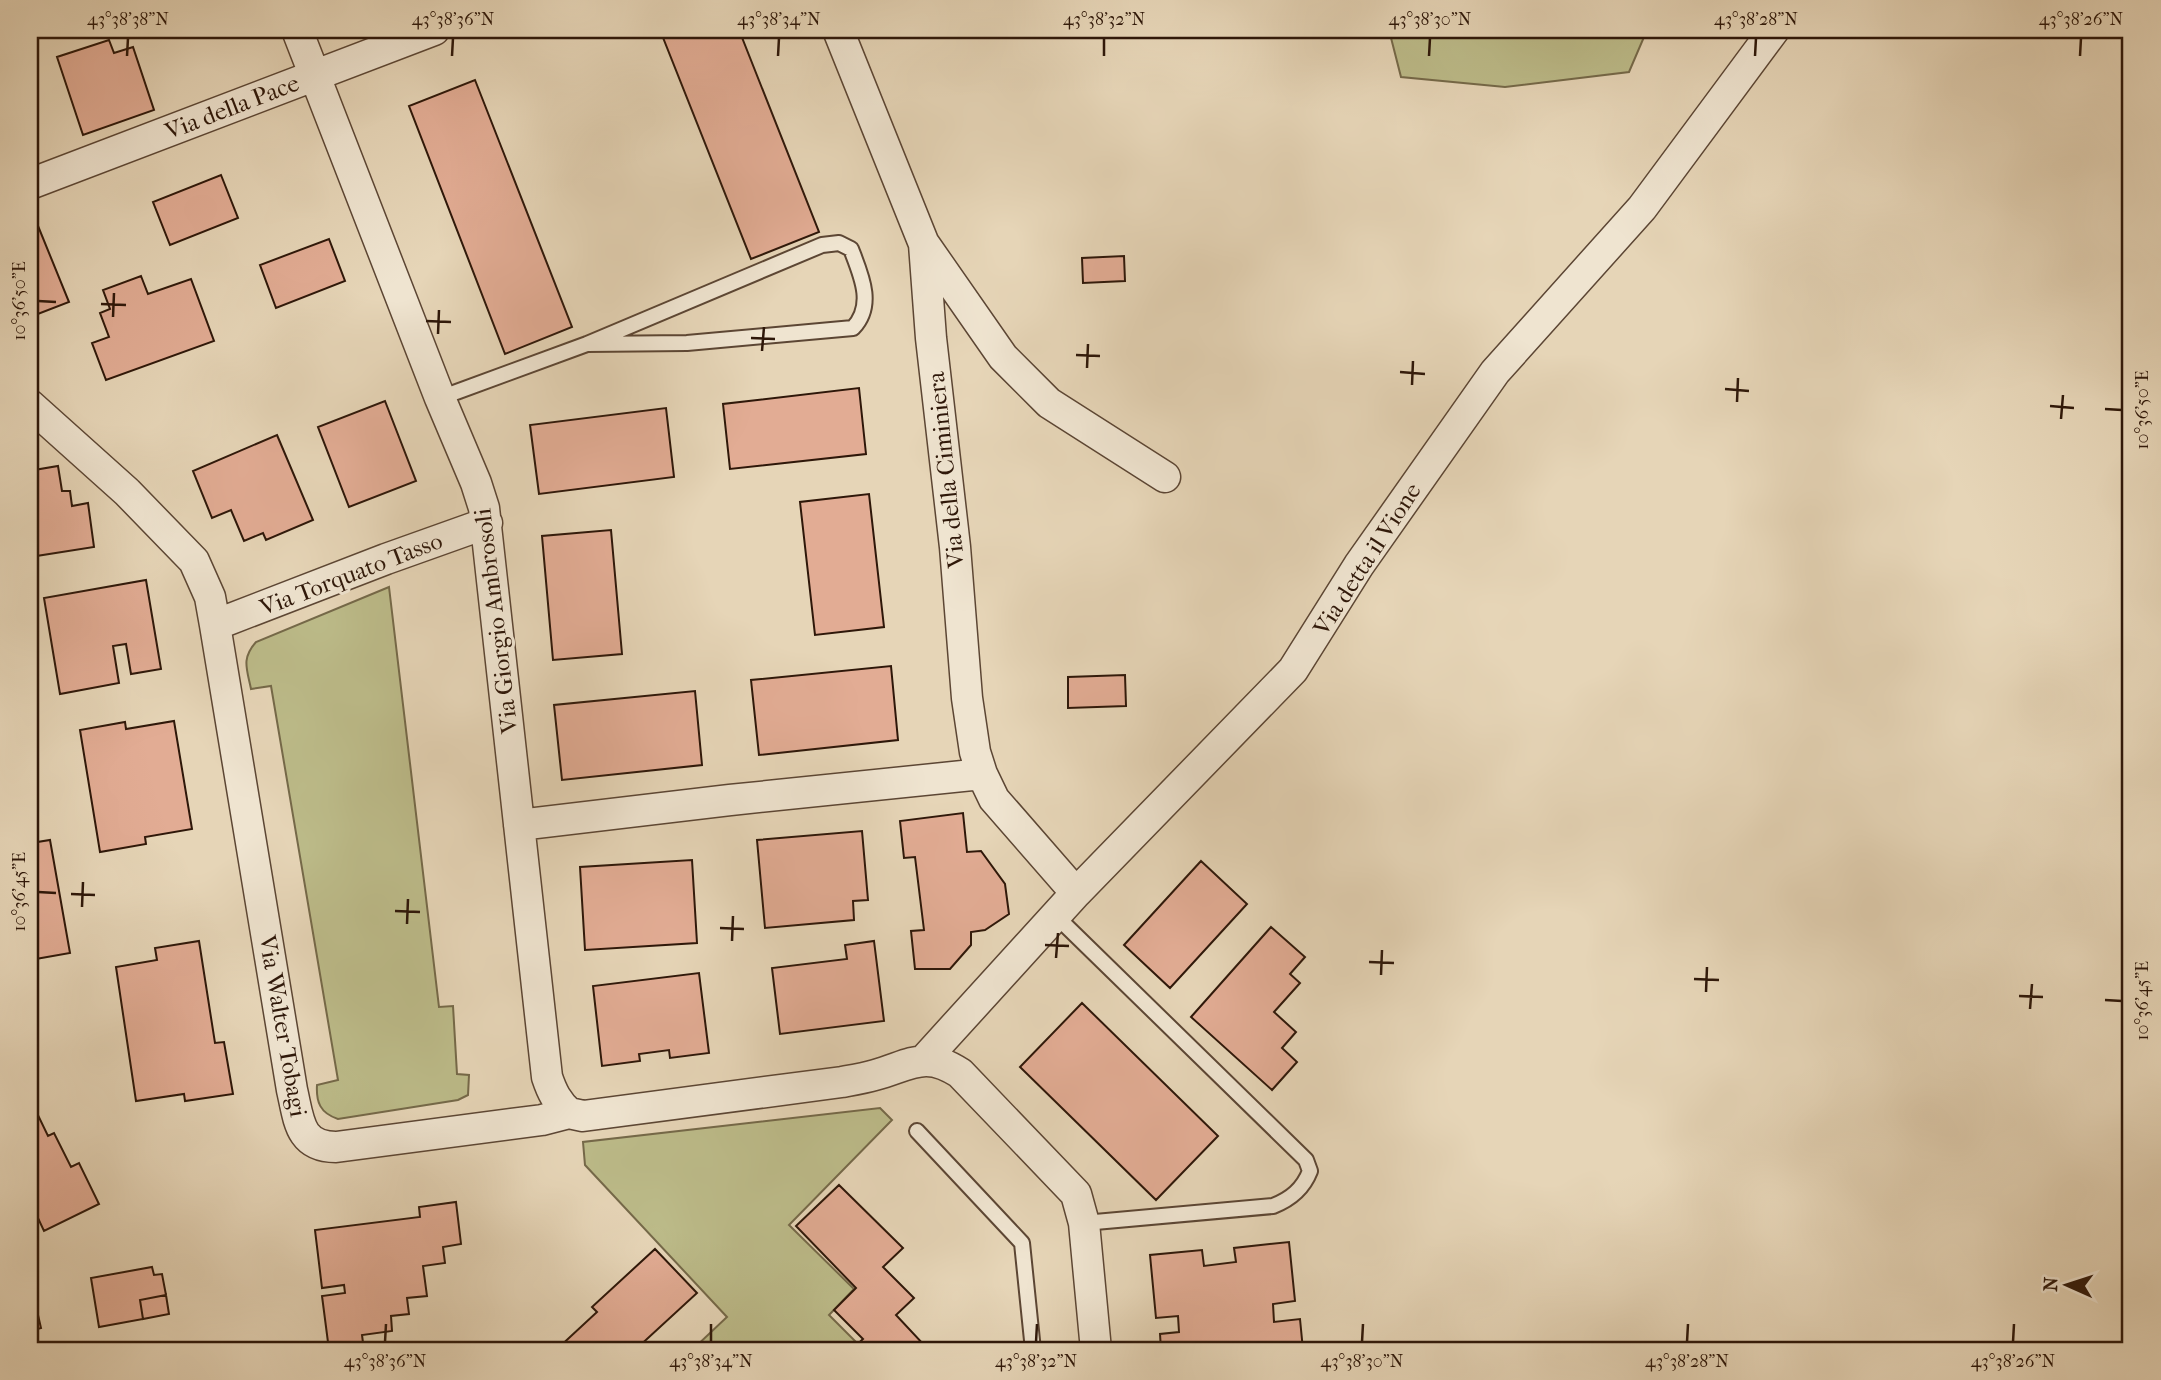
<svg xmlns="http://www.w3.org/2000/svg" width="2161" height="1380" font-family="'IM FELL French Canon',serif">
  <rect width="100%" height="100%" fill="#e6d5b7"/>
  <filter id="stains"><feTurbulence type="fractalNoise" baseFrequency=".00286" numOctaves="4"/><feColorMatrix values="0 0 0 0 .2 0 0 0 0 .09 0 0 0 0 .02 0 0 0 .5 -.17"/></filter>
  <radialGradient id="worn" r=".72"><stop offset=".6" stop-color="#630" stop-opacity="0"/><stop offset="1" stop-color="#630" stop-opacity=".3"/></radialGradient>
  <path fill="#bcbb89" stroke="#756949" stroke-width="2" d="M1389,30h258l-18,42 -124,15 -104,-10z
    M389,587l50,420 14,-1 4,68 12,1 -1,20 -10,5 -120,19c-18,-6 -22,-17 -21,-34l21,-5 -67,-394 -20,3c-4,-20 -10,-30 5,-47z
    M880,1108l12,12 -103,105 65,64 -25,26 30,30 -5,5h-162l35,-33 -142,-152 -2,-23z"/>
  <path fill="#e2ac94" stroke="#2e1709" stroke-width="2" d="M660,30h79l80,202 -68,27z
    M109,40l5,13 19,-6 21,63 -71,25 -26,-78z
    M475,80l97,247 -67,27 -96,-248z
    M221,175l17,43 -68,27 -17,-43z
    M36,221l33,81 -39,15v-94z
    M329,239l16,42 -69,27 -16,-43z
    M1124,256l1,25 -42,2 -1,-25z
    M141,276l7,18 43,-15 23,62 -108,39 -14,-37 17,-6 -9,-24 10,-4 -7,-19z
    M859,388l7,66 -136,15 -7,-65z
    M385,401l31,80 -67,26 -31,-80z
    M666,408l8,69 -135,17 -9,-69z
    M277,435l36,85 -47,20 -3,-7 -19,8 -13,-31 -19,8 -19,-47z
    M30,449l4,21 24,-4 4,25h8l2,15 16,-3 6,44 -64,10z
    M869,494l15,133 -69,8 -15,-133z
    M611,530l11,124 -69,6 -11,-124z
    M146,580l15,89 -30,5 -5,-30 -13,2 6,37 -59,11 -16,-96z
    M891,666l7,74 -139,15 -8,-75z
    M1125,675l1,31 -58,2v-31z
    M695,691l7,74 -140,15 -8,-75z
    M174,721l18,108 -47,8 1,7 -46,8 -20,-122 45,-8 1,7z
    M963,813l4,39 14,-1 24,33 4,30 -24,16 -14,2v13l-21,24h-35l-4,-38 13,-1 -9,-73 -11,1 -4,-37z
    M862,831l6,69 -15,1 1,19 -89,8 -8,-88z
    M30,834l1,9 19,-3 20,113 -40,7z
    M692,860l5,83 -112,7 -5,-83z
    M1201,861l46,43 -77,84 -46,-43z
    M1271,927l34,30 -15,17 10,9 -26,29 22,20 -14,16 15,14 -25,28 -81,-73z
    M199,941l16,102 9,-1 9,52 -48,7 -1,-7 -48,7 -20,-134 41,-7 -2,-12z
    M874,941l10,80 -104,13 -8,-66 75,-9 -2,-14z
    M699,973l10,80 -39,5 -1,-8 -30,4 1,7 -38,5 -9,-80z
    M1082,1003l136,133 -62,64 -136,-133z
    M35,1109l13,27 6,-3 17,34 8,-4 20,41 -55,27 -14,-30v-89z
    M839,1185l64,63 -20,19 31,31 -18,17 30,32 -4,3h-71l12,-11 -29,-29 22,-22 -60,-62z
    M456,1202l5,42 -18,3 2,16 -22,3 4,30 -20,2 2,16 -18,2 1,15 -30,4 2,15h-35l-7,-54 23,-3 -1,-8 -22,3 -7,-58 105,-13 -1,-10z
    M1289,1242l6,59 -22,3 1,18 26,-3 3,31h-52v-2l-90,2 -1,-16 19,-2 -1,-16 -22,2 -6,-63 52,-5 2,16 32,-4 -2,-14z
    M655,1249l42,44 -62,57h-79l41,-38 -5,-5z
    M152,1267l2,8 8,-1 4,21 -26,5 3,19 -44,8 -8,-49z
    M30,1280l11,48 -11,3z
    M166,1295l3,19 -26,5 -3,-19z"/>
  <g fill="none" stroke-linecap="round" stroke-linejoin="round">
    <g stroke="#5c4634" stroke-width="18">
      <path id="lane" d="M440,398l147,-54 235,-99 17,-2 12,6c10,26 24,56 2,79l-166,15 -100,1
        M1056,916l250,244 4,11c-7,18 -19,28 -37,35l-189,17
        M917,1131l105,112 11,107"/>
    </g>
    <g stroke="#5c4634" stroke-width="33">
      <path id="street" d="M297,30l143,368 36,85 8,25 63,569c5,15 10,25 22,36
        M838,30l86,214 7,94 24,209 12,151 8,54 7,22 12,25 82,94
        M30,184l404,-154
        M925,245l78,112 46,46 116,74
        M30,405l97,87 67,69 16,36 5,28 77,465c7,30 7,57 44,57l206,-27 27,-7 14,3 259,-34c11,-2 23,-4 33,-7 36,-10 50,-25 85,-2l116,121 8,29 12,127
        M215,625l171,-66 101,-36
        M519,825l211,-25 252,-26
        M925,1059l151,-166 217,-223 66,-105 136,-193 147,-164 132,-178"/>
    </g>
    <use href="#lane" stroke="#efe4d0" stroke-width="14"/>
    <use href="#street" stroke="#efe4d0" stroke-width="30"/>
  </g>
  <path fill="none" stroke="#2e1709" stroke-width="2.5" d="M127,56l1,-18M452,56l1,-18M778,56l1,-18M1104,56v-18M1429,56l1,-18M1755,56l1,-18M2080,56l1,-18M38,301l18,1M101,304l25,1M113,317l1,-24M426,321l25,1M438,334l1,-24M751,338l24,1M762,351l2,-24M1076,355l24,1M1087,368l1,-24M1400,372l25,2M1412,385l1,-24M1725,389l24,2M1737,402l1,-24M2050,406l24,2M2105,409l17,1M2061,419l2,-24M38,892l18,1M71,894l24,1M82,907l1,-25M395,911l25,1M407,924l1,-25M720,928l24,1M732,941l1,-25M1045,945l24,1M1056,958l2,-25M1369,962l25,1M1381,975l1,-25M1694,979l25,1M1706,992l1,-25M2019,996l24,1M2105,1000l17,1M2030,1009l2,-25M385,1342l1,-18M711,1342v-18M1036,1342l1,-18M1362,1342l1,-18M1687,1342l1,-18M2013,1342l1,-18"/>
  <g text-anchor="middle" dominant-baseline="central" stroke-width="6" stroke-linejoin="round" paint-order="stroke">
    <g font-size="24" fill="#2e1709" stroke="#efe4d0">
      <text transform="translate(232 107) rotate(-21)">Via della Pace</text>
      <text transform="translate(946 470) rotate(-96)">Via della Ciminiera</text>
      <text transform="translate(1367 559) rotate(-57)">Via detta il Vione</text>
      <text transform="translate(351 574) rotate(-21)">Via Torquato Tasso</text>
      <text transform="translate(496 621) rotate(-97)">Via Giorgio Ambrosoli</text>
      <text transform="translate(283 1026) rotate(80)">Via Walter Tobagi</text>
    </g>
  </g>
  <rect width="2161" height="1380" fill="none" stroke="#e6d5b7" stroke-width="77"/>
  <g transform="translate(2067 1285) rotate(273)" stroke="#efe4d0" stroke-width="5" paint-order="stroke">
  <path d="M0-5L12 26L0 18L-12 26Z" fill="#2e1709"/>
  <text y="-10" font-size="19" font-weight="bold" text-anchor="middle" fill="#2e1709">N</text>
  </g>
  <rect x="38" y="38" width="2084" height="1304" fill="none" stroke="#2e1709" stroke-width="2.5"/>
  <g font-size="18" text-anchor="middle" fill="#2e1709">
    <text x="128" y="25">43°38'38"N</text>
    <text x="453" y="25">43°38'36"N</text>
    <text x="779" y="25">43°38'34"N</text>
    <text x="1104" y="25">43°38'32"N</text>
    <text x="1430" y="25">43°38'30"N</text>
    <text x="1756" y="25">43°38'28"N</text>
    <text x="2081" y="25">43°38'26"N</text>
    <text transform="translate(19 301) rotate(-90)" y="6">10°36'50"E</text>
    <text transform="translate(2142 410) rotate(-90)" y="6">10°36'50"E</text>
    <text transform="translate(19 892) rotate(-90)" y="6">10°36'45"E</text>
    <text transform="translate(2142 1001) rotate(-90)" y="6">10°36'45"E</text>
    <text x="385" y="1367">43°38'36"N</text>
    <text x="711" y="1367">43°38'34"N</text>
    <text x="1036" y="1367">43°38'32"N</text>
    <text x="1362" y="1367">43°38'30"N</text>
    <text x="1687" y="1367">43°38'28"N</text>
    <text x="2013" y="1367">43°38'26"N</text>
  </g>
  <rect width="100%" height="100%" filter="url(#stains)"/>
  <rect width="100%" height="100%" fill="url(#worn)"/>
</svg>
